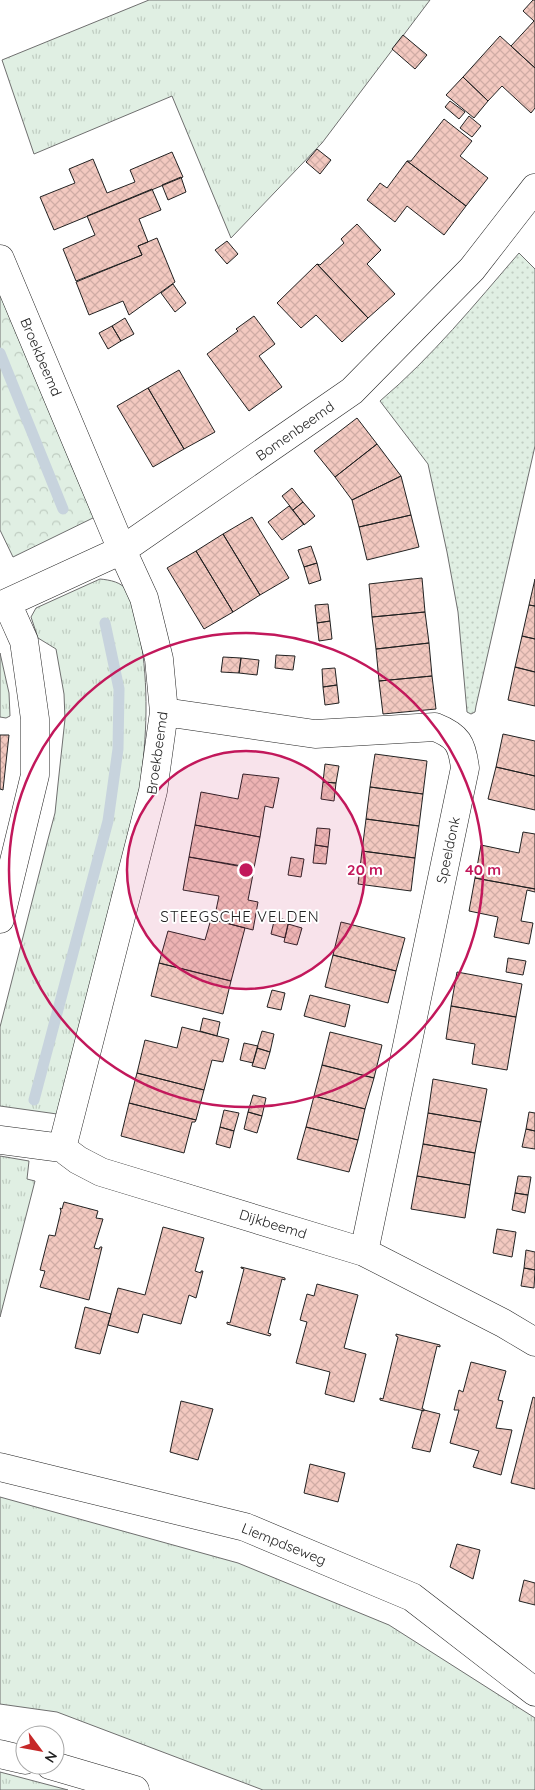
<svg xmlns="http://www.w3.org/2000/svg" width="535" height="1790" font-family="Quicksand,sans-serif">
  <defs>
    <pattern id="grass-tufts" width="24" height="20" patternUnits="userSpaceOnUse" patternTransform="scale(1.25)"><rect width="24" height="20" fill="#e0efe3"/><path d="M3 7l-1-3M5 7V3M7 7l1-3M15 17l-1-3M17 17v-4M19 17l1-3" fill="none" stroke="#c0cdc2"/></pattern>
    <pattern id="forest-crowns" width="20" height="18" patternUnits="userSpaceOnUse" patternTransform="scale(1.25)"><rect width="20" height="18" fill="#e0efe3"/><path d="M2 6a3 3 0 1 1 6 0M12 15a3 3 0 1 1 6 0" fill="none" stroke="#c0cdc2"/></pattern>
    <pattern id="park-dots" width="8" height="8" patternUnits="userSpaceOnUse" patternTransform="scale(1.25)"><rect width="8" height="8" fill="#e0efe3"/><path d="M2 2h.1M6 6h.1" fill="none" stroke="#c0cdc2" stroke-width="1.8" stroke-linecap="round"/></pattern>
    <pattern id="building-cross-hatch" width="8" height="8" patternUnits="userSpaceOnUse" patternTransform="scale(1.25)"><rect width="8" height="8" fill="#f3c9c0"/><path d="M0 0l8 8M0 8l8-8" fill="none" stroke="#d0aca5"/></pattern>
  </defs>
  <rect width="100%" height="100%" fill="#fff"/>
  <path fill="url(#grass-tufts)" stroke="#6f6f6f" d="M149,0h281l-108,143 -91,95 -59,-142 -138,58 -32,-94z
    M100,579c10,1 22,3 27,12 7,12 10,30 13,44 9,51 7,101 0,152l-83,327 -57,-8v-79l47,-184 8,-30 3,-29 7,-65 -1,-25 -8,-45 -18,-11 -7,-21 5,-9z
    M0,653l9,40 1,23 -4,2 -6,-1z
    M0,1156l29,5 -2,18 8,2 -35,136z
    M0,1497l238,66 151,62 146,93v72h-272l-206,-78 -57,-8z
    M0,1772l68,18h-68z"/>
  <path fill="url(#forest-crowns)" stroke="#6f6f6f" d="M0,283l97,233 -84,41 -13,-27z"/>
  <path fill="url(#park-dots)" stroke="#6f6f6f" d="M519,253l16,16v177l-59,260 -1,6 -4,2 -4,-2 -9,-100 -11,-60 -19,-88 -48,-63c52,-44 95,-97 139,-148z"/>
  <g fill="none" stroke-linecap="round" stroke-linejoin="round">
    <path stroke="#c7d3dd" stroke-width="11" d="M0,353l63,156
      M34,1100l74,-279 10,-72 1,-60 -14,-66"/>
  </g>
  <path fill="url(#building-cross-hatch)" stroke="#222" d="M533,0h2v68l-24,-22 23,-25 -11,-10z
    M403,35l24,20 -12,14 -23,-20z
    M500,36l35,32v40l-4,5 -29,-27 -14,15 -25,-24z
    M463,77l25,24 -14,17 -28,-23z
    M450,101l15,11 -6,7 -14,-12z
    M469,116l12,10 -9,11 -12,-9z
    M444,119l28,22 -12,15 28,22 -22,28 -59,-45h4z
    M317,149l14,11 -11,14 -14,-12z
    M172,152l11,25 -129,53 -14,-33 35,-14 -6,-14 24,-10 14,34 28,-11 -5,-12z
    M407,161l59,45 -22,29 -37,-29 -12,16 -28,-22 13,-17 7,5z
    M181,177l5,15 -18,8 -6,-15z
    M152,189l9,21 -22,9 9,23 -10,4 4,9 -66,26 -13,-32 32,-14 -8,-19z
    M357,224l24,26 -14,14 28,30 -27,24 -51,-54 3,1 24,-22 -3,-4z
    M157,238l18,44 -46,33 -6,-14 -34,14 -13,-33 66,-27 -4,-9z
    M227,241l11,13 -11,10 -12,-14z
    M317,264l51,54 -26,24 -26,-27 -15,13 -24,-25z
    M173,284l13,19 -11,9 -14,-19z
    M254,316l21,28 -16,12 23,31 -33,24 -42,-57 31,-23 -2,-2z
    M125,318l9,16 -13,7 -9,-15z
    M112,326l9,15 -13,8 -9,-16z
    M179,370l36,62 -31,17 -36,-61z
    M148,388l36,61 -31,18 -36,-61z
    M357,418l20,26 -42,33 -21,-26z
    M377,444l24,32 -49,24 -17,-23z
    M401,476l10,39 -52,12 -7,-27z
    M292,488l11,14 -10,8 -11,-14z
    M303,502l12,14 -11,9 -11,-15z
    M289,506l15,18 -22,16 -14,-18z
    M411,515l8,32 -52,13 -8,-33z
    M252,517l37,61 -29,17 -37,-61z
    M223,534l37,61 -27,17 -37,-61z
    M311,546l6,17 -13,4 -6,-17z
    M196,551l37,61 -29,17 -37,-61z
    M317,563l4,17 -12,4 -5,-17z
    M422,578l3,34 -53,5 -3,-33z
    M535,579v27l-6,-1z
    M328,604l2,17 -13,2 -2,-18z
    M529,605l6,1v33l-13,-3z
    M425,612l4,31 -53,6 -4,-32z
    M330,621l2,18 -13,2 -2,-18z
    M522,636l13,3v33l-20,-5z
    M429,643l3,33 -53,5 -3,-32z
    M276,655l19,1 -2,14 -18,-2z
    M223,657l18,1 -2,15 -18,-1z
    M241,658l18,2 -2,15 -18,-2z
    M515,667l20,5v34l-27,-6z
    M335,668l2,17 -14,2 -1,-18z
    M432,676l4,33 -53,5 -4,-33z
    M337,685l2,18 -14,2 -2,-18z
    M503,734l32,7v35l-39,-9z
    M0,735h9l-6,55 -3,-1z
    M375,754l52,7 -4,33 -53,-7z
    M325,764l14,2 -3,17 -13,-1z
    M496,767l39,9v34l-47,-11z
    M243,774l36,4 -6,30 -8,-2 -5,31 -65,-12 6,-33 37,7z
    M323,782l13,1 -2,18 -13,-2z
    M370,787l53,7 -4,32 -53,-7z
    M366,819l53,7 -4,32 -53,-7z
    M195,825l65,12 -6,31 -65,-11z
    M317,828l13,1 -2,18 -13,-2z
    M523,832l12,2v55l-60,-11 6,-33 38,8z
    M315,845l13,2 -2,17 -13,-1z
    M362,851l53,7 -4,33 -53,-7z
    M189,857l65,12 -6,31 10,2 -5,28 -39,-10 5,-24 -36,-6z
    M291,857l13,2 -3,18 -13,-2z
    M475,878l60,11v3l-8,-2 -6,31 12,2 -4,21 -35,-7 4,-20 -29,-6z
    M275,917l14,4 -4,17 -14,-4z
    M211,919l34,9 -14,53 -72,-18 9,-32 37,9z
    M341,922l64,16 -9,33 -63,-16z
    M288,924l14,4 -5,17 -13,-3z
    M333,955l63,16 -8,32 -63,-16z
    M508,958l18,3 -3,14 -17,-3z
    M159,963l72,18 -8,33 -72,-18z
    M457,972l65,12 -6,33 -65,-11z
    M272,990l13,3 -4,17 -14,-3z
    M310,995l40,10 -5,22 -41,-11z
    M451,1006l65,11 -9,53 -35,-6 3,-20 -29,-5z
    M203,1018l17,4 -3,14 -17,-5z
    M182,1027l47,12 -6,23 -11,-2 -8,30 -67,-17 8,-33 32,8z
    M262,1031l12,3 -4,18 -13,-4z
    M330,1032l52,13 -8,33 -52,-13z
    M244,1043l14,3 -5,17 -13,-3z
    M257,1048l13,4 -5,17 -13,-3z
    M322,1065l52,13 -9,31 -51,-13z
    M137,1073l67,17 -8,30 -67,-17z
    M433,1079l54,10 -6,33 -53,-9z
    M253,1095l13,3 -4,18 -14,-4z
    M314,1096l51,13 -7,31 -52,-13z
    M129,1103l67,17 -1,2h-3l-8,31 -63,-17z
    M224,1110l15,3 -5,18 -14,-4z
    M248,1112l14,4 -5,17 -13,-4z
    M529,1112l6,1v18l-9,-2z
    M428,1113l53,9 -6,31 -52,-9z
    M220,1127l14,4 -4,17 -14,-4z
    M306,1127l52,13 -9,32 -52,-13z
    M526,1129l9,2v18l-13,-2z
    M423,1144l52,9 -5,32 -53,-9z
    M417,1176l53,9 -5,33 -54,-9z
    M518,1176l13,1 -3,18 -13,-2z
    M515,1193l13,2 -3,18 -13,-3z
    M64,1202l34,9 -2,7 7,1 -9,29 5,1 1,-2h2l-13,53 -49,-13 5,-16 -5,-1 9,-35 6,1 6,-25 -1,-3 2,1z
    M163,1227l41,11 -9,33 6,2v-2h2l-7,27 -7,-3 -8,29 -38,-10 -5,19 -30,-8 10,-37 27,7z
    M497,1229l19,3 -4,25 -19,-4z
    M526,1250l9,2v18l-11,-2z
    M241,1267l44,11v2l-3,-1 -14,54 3,1 -1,2 -43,-12v-2l3,1 14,-54 -3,-1z
    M524,1268l11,2 -1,18 -13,-2z
    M317,1284l41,11 -14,53 22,6 -12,48 -29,-8 5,-22 -34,-9 11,-41 -7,-2 7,-26 7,2z
    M85,1307l26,7 -11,40 -25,-6z
    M396,1334l44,11v2l-3,-1 -15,63h2v2l-44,-11v-2l3,1 15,-62 -2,-1z
    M471,1362l35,9 -8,29 5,1 -7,27 16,2 -11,45 -28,-8 6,-16 -29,-8 9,-33h-5l5,-20 4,2z
    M533,1397l2,1v91l-24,-6z
    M181,1401l32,8 -15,51 -28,-8z
    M424,1410l16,4 -10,38 -18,-4 10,-37z
    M310,1464l35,9 -7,29 -34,-9z
    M457,1544l23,6 -7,29 -23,-12z
    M524,1580l11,3v22l-16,-4z"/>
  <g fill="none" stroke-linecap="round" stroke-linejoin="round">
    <g stroke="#222" stroke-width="29">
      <path id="minor" d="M0,259l122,291 22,48 15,61 5,53 -11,79 -91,357
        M0,606l122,-56 230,-159 120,-122 63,-81
        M164,712l151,22 120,-7c23,9 27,17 30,41l-101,484
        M0,919l35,-144v-56l-11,-78 -17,-38
        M0,1140l62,8 16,12 23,12 263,80 139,71 32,19
        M0,1467l245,60 167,70 123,95"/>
    </g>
    <g stroke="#222" stroke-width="29">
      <path id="highway" d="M0,1754l25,6
        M50,1765l85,25"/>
    </g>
    <use href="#minor" stroke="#fff" stroke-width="28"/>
    <use href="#highway" stroke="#fff" stroke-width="28"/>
  </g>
  <circle cx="246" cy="870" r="119" fill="#c2185b" fill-opacity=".12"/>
  <g fill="none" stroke="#c2185b" stroke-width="2.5">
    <circle cx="246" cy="870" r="119"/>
    <circle cx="246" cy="870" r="237"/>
  </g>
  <g text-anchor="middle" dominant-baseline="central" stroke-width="4" stroke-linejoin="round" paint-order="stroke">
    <g font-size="14" fill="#222" stroke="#fff">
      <text transform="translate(41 357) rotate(67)">Broekbeemd</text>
      <text transform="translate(295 431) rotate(-35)">Bomenbeemd</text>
      <text transform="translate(157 753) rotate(-82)">Broekbeemd</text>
      <text transform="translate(448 850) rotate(-78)">Speeldonk</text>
      <text transform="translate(273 1224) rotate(17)">Dijkbeemd</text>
      <text transform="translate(284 1544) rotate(22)">Liempdseweg</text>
    </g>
    <g font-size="15" letter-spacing="1" fill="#222" stroke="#fff">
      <text x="240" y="916">STEEGSCHE VELDEN</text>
    </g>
  </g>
  <circle cx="246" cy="870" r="8" fill="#c2185b" stroke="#fff" stroke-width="2.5"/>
  <g font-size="15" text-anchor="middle" font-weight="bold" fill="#c2185b" stroke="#fff" stroke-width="4" stroke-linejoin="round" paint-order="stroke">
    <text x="365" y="875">20 m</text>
    <text x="483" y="875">40 m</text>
  </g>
  <g transform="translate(40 1750) rotate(122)"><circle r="24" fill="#ffffff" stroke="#a7a7a7"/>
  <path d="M0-4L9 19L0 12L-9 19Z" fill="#c62828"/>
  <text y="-8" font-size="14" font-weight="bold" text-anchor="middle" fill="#222222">N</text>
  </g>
</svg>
